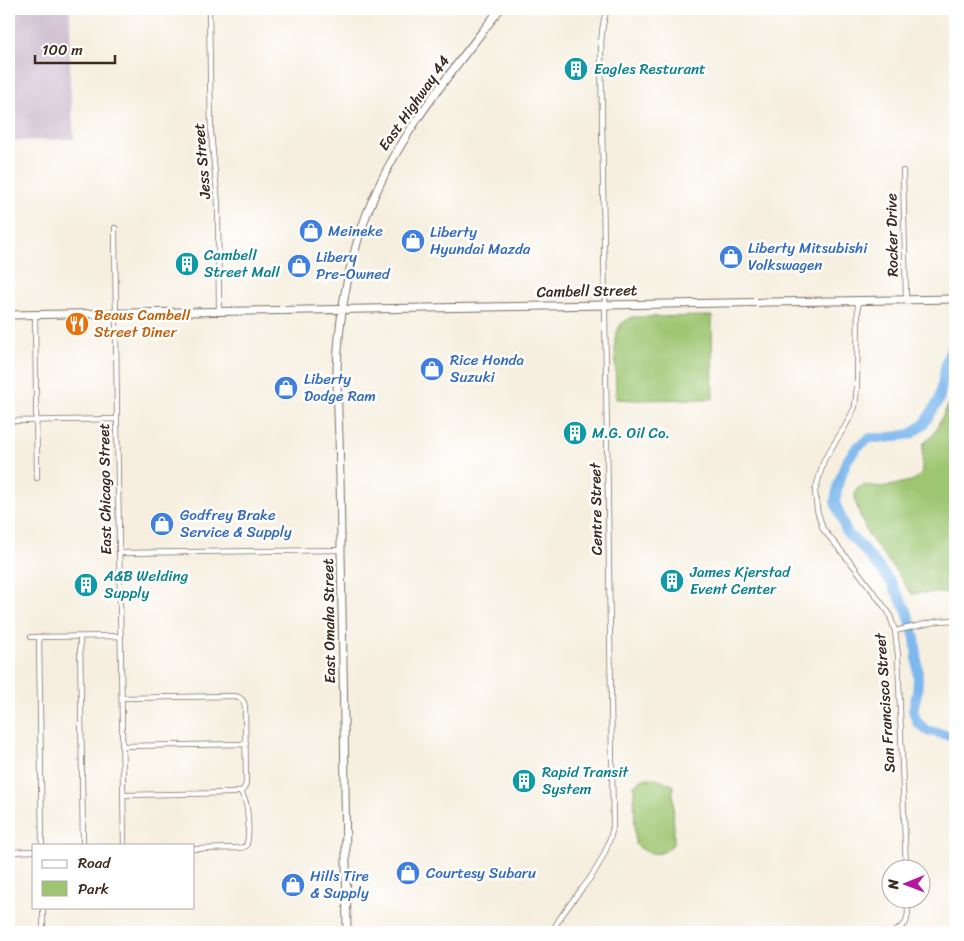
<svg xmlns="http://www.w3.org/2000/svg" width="964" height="941" font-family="Sriracha,sans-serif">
  <rect width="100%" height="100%" fill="#fff"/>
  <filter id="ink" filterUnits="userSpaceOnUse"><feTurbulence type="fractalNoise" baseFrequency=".02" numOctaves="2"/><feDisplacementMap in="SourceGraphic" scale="10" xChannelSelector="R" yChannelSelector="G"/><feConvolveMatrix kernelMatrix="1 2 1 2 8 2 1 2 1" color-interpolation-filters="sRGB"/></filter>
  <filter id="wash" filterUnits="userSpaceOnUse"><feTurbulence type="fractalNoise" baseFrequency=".0096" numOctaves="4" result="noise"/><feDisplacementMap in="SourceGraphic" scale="20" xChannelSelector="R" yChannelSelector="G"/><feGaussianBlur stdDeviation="1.12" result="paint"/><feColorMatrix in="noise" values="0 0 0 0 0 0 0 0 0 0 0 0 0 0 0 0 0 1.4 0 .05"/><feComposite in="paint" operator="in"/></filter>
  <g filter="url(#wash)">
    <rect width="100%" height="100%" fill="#f6efdf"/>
    <path fill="#cfbdcf" d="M9,9h61v73l4,57 -65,2z"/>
    <path fill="#9ec672" stroke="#6c7848" d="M712,316l1,83 -76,1 -21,-1 -1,-58 1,-8 5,-9 11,-7z
      M955,382v211h-34v-1h-2v1l-7,1 -2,-2 -12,-18 -29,-38 -7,-15 -7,-20v-6l2,-6 6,-4 22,2 29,-7 4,-3 3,-4 1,-5 1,-24 10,-9 2,-3 5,-11 9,-17z
      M648,778h9l16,7v2l1,56c-12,16 -26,12 -39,1l-1,-59 9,-6z"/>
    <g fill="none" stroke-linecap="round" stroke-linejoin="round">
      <path stroke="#7bb7ed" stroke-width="10" d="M955,339l-8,20 -8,41 -15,24 -13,10 -26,4h-15l-13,9 -11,15 -8,23 -3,17 12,31 14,13 30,36 16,29 8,27 2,19 1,23 -1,13 -4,17 4,12 9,8 29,7"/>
    </g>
  </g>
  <g filter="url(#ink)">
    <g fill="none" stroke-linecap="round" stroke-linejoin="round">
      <g stroke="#7c6f62" stroke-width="6">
        <path id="street" d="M209,9l2,124 7,71 1,107
          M903,171l3,128
          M115,228l2,191 7,426
          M858,299l-1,88 -2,20 -9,18 -22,35 -9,31 2,19 6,19 33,40 33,44 6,18 3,24 8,213
          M35,314l2,164
          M9,421l108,-2
          M119,553l222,-3
          M895,631l44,-10 16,-1
          M31,637l90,-1
          M39,637l3,208
          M80,637l3,208
          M122,698l110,-2c8,0 12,4 13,11l1,74c0,9 -5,11 -14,12l-109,2
          M122,746l124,-2
          M194,849l46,-1 6,-2c4,-9 2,-33 0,-43 -1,-4 -4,-8 -5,-11
          M9,852l25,-1
          M43,907v25
          M552,932c9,-18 21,-32 33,-47 14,-18 24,-37 28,-59l-12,-774c0,-15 1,-29 6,-43
          M895,932l11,-9 2,-10 -1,-15"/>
      </g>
      <g stroke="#7c6f62" stroke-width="9">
        <path id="primary" d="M9,315l946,-16
          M347,932c-2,-126 -3,-253 -6,-379 0,-39 -1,-78 -2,-117 -1,-22 -2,-45 -2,-68 2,-51 11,-104 29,-152 30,-79 83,-141 134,-207"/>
      </g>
      <use href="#street" stroke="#fff" stroke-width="4.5"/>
      <use href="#primary" stroke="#fff" stroke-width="7"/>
    </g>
  </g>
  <defs>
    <g id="building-disc" transform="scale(1.25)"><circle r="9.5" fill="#0f9aa8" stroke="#fff"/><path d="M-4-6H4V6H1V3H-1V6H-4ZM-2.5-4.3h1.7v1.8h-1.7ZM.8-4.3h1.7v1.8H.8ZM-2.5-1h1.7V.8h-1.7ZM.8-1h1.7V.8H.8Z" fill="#fff"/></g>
    <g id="shop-disc" transform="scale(1.25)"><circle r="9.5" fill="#3f7fe0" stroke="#fff"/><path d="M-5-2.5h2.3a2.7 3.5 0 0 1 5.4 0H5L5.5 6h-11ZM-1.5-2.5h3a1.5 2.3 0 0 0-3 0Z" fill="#fff"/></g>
    <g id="restaurant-disc" transform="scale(1.25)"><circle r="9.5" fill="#e8710a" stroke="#fff"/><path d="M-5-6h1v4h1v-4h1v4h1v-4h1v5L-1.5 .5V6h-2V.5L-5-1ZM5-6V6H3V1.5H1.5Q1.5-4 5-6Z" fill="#fff"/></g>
  </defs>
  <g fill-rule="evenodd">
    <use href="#building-disc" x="576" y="69"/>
    <use href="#shop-disc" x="311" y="231"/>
    <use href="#shop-disc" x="413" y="241"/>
    <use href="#shop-disc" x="731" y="257"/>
    <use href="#building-disc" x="187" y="264"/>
    <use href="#shop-disc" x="299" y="266"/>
    <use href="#restaurant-disc" x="77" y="324"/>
    <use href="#shop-disc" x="432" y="369"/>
    <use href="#shop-disc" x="286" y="388"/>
    <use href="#building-disc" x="575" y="433"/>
    <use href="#shop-disc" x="162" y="524"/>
    <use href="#building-disc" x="672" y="581"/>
    <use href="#building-disc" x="86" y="585"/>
    <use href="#building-disc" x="524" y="781"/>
    <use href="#shop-disc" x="408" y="873"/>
    <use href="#shop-disc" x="293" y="885"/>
  </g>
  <g text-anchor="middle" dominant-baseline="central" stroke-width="5" stroke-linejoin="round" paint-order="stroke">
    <g font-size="15" fill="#0d838f" stroke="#fff" text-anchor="start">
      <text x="594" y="69">Eagles Resturant</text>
      <text x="204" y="255">Cambell<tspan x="204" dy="17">Street Mall</tspan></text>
      <text x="592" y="433">M.G. Oil Co.</text>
      <text x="690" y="572">James Kjerstad<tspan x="690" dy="17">Event Center</tspan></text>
      <text x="104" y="576">A&amp;B Welding<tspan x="104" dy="17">Supply</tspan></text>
      <text x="542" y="772">Rapid Transit<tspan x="542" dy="17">System</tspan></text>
    </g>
    <g font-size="15" fill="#3b2a1e" stroke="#fff">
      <text transform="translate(414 103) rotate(-55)">East Highway 44</text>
      <text transform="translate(202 161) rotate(-95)">Jess Street</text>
      <text transform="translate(892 235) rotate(-91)">Rocker Drive</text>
      <text transform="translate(587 291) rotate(-1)">Cambell Street</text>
      <text transform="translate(105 489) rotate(-91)">East Chicago Street</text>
      <text transform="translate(596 509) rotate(-91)">Centre Street</text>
      <text transform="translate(329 621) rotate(-91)">East Omaha Street</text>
      <text transform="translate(885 703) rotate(-94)">San Francisco Street</text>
    </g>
    <g font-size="15" fill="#366cbe" stroke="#fff" text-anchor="start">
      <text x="328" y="231">Meineke</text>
      <text x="430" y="232">Liberty<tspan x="430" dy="17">Hyundai Mazda</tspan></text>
      <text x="748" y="248">Liberty Mitsubishi<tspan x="748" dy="17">Volkswagen</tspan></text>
      <text x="316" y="257">Libery<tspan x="316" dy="17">Pre-Owned</tspan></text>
      <text x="450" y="360">Rice Honda<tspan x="450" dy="17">Suzuki</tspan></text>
      <text x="304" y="379">Liberty<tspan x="304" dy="17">Dodge Ram</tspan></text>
      <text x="180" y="515">Godfrey Brake<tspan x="180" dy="17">Service &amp; Supply</tspan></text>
      <text x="426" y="873">Courtesy Subaru</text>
      <text x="310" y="876">Hills Tire<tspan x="310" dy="17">&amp; Supply</tspan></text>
    </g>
    <g font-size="15" fill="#c56008" stroke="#fff" text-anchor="start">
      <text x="94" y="315">Beaus Cambell<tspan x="94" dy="17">Street Diner</tspan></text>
    </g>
  </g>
  <rect width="964" height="941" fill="none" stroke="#fff" stroke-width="30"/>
  <rect x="32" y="844" width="162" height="65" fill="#ffffff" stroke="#b1aaa5"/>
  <rect x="42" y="860" width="25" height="8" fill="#ffffff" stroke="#b1aaa5"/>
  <text x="78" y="868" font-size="15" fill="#3b2a1e">Road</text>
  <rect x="42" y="881" width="25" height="15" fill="#9ec672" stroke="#b1aaa5"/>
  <text x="78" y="894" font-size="15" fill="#3b2a1e">Park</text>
  <g transform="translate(906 884) rotate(269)"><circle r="24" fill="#ffffff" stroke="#b1aaa5"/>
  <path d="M0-4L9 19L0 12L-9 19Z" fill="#b5179e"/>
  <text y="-8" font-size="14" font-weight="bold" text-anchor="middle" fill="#3b2a1e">N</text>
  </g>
  <path d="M35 55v8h80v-8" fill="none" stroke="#3b2a1e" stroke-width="2.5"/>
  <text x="42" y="55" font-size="15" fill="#3b2a1e" stroke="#ffffff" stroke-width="4" paint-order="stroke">100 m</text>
</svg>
